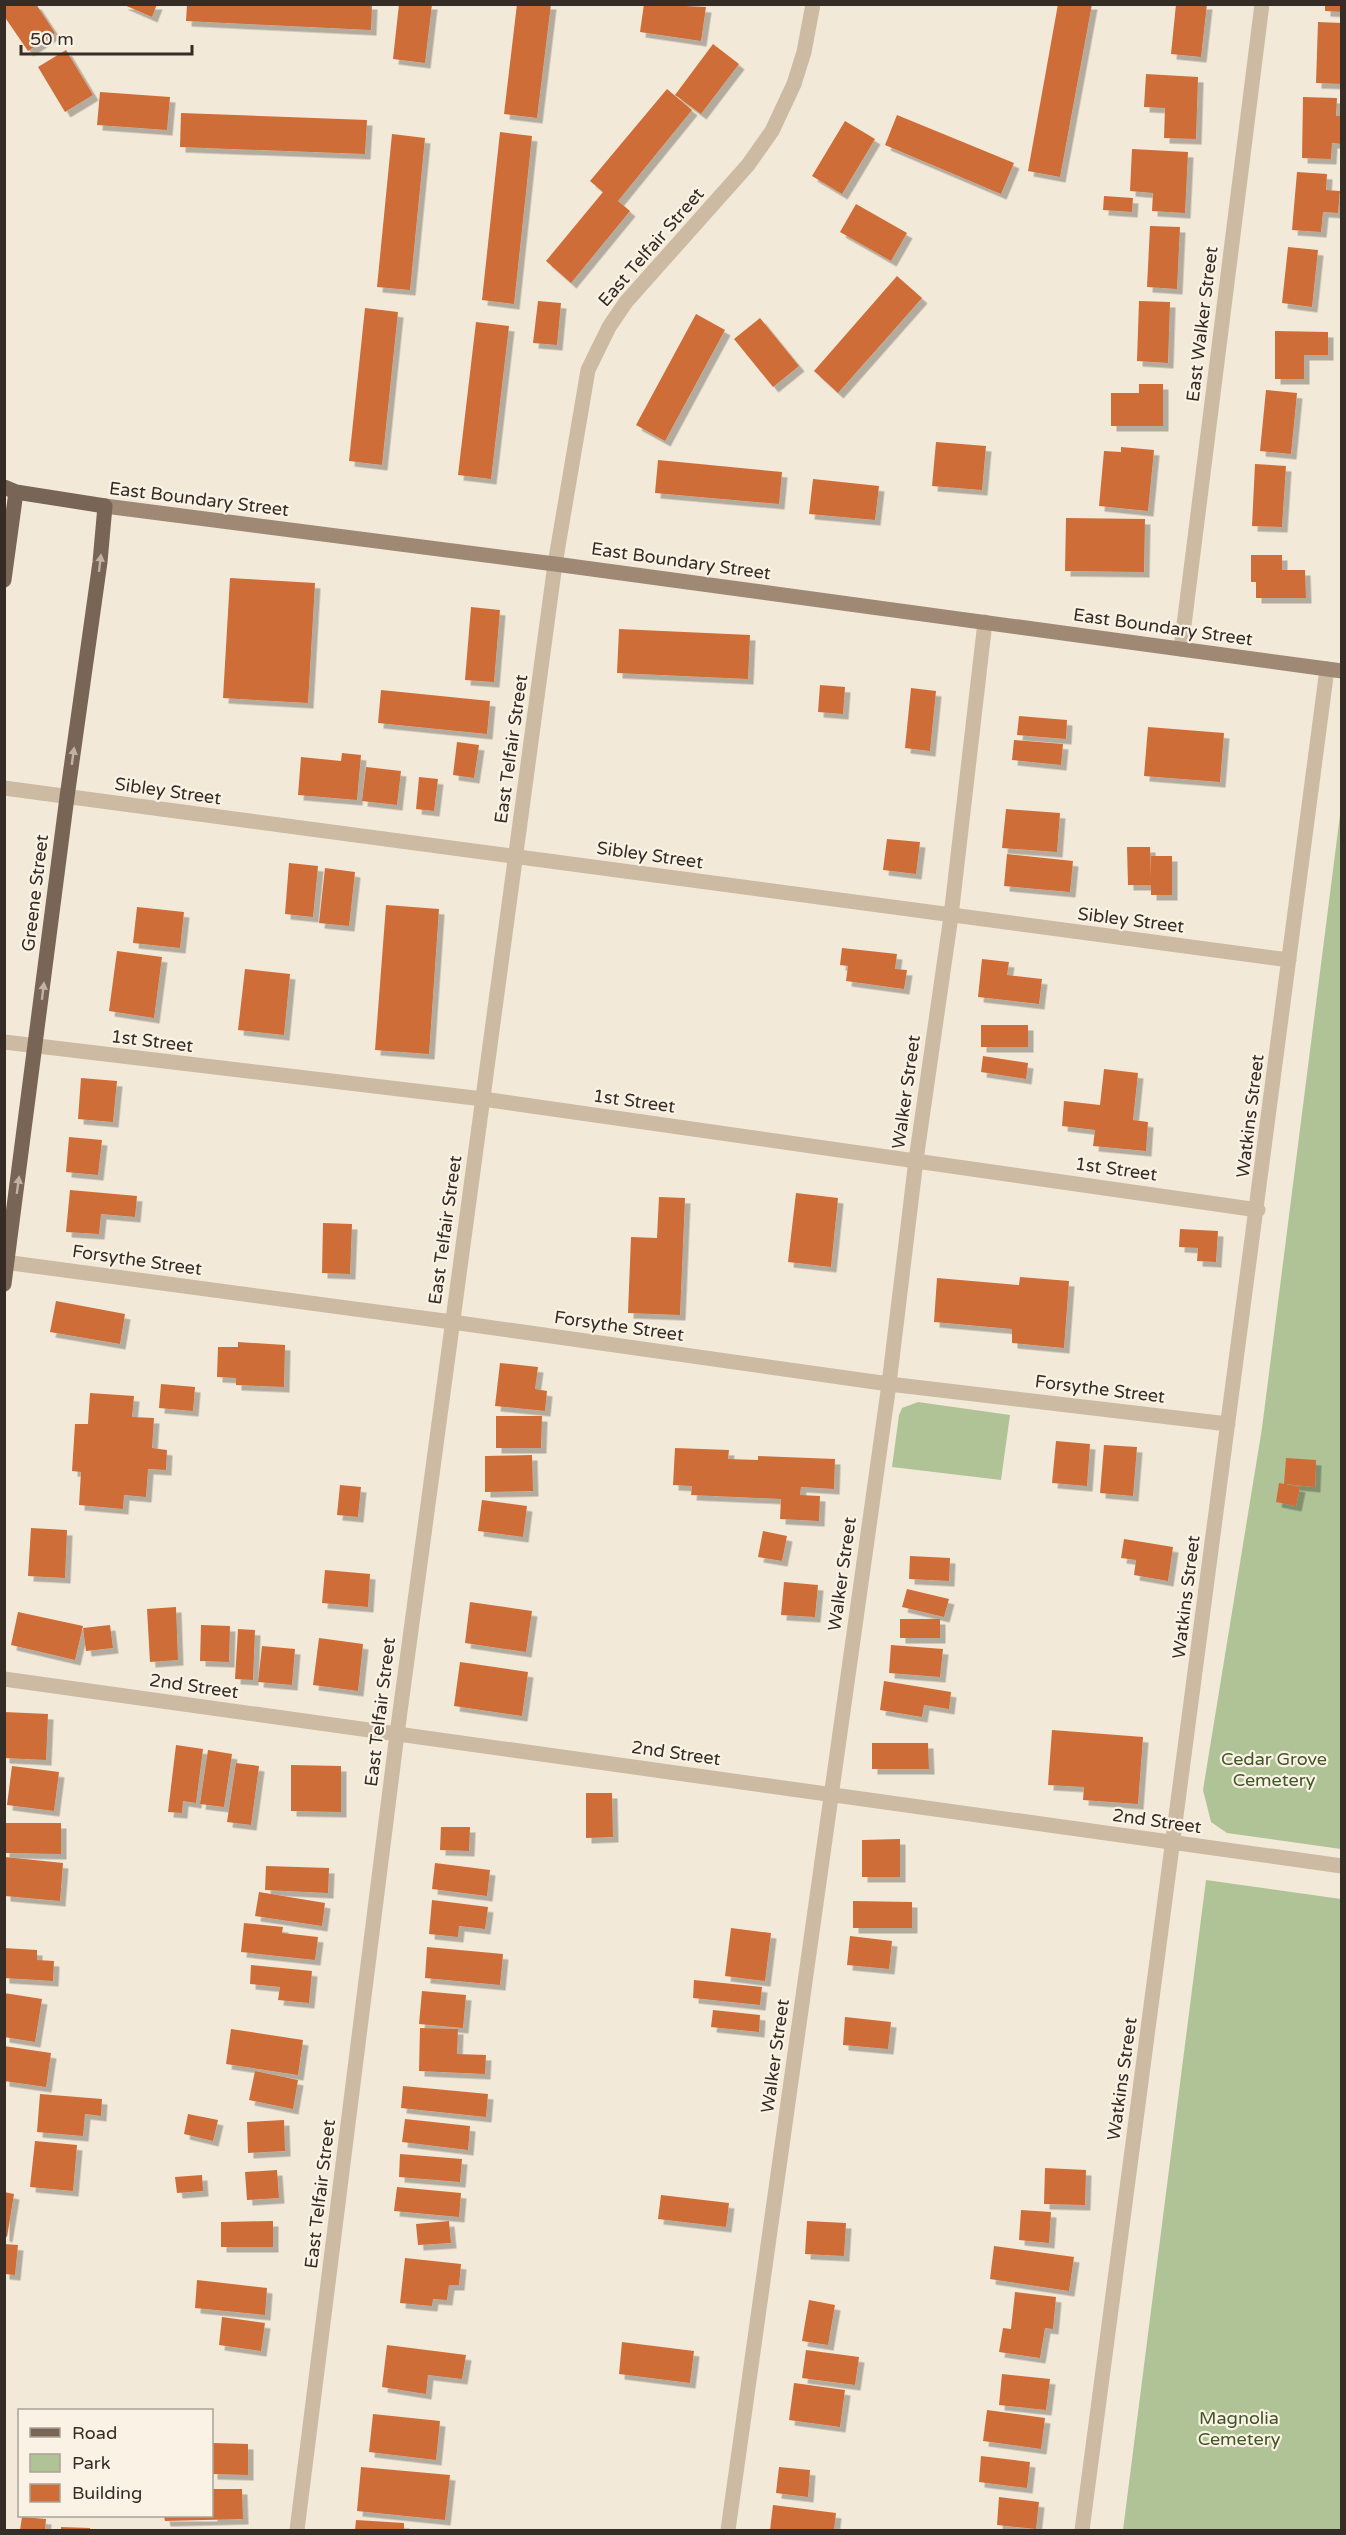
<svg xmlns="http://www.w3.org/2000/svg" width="1346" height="2535" font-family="'Varela Round',sans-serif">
  <defs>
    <filter id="shadow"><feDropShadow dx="5.5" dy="5.5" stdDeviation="0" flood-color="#0004"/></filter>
  </defs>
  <rect width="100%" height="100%" fill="#f3e9d8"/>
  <path fill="#b0c397" d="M1341,807v1042l-114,-16 -16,-11 -8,-32 59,-362z
    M918,1402l92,13 -9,65 -109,-13 7,-52 3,-7z
    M1206,1880l135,19v631h-218z"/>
  <path fill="#cf6d39" filter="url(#shadow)" d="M4,4h32l19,29 -27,18 -24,-35z
    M122,4h35l-5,13z
    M187,4h185l-1,26 -185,-9z
    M399,4h33l-7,59 -32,-4z
    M517,4h34l-14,114 -33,-4z
    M644,4l62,3 -5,34 -61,-9z
    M1058,4h34l-32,173 -32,-6z
    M1176,4h31l-6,53 -30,-3z
    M1325,4h17v8l-17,-1z
    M1318,22l24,1v61l-26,-1z
    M713,44l26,20 -38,50 -26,-19z
    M66,50l27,45 -28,17 -27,-45z
    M1146,74l52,3 -2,62 -32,-1 1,-30 -21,-1z
    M667,89l25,21 -74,91 12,10 -59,72 -25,-22 57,-69 -13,-11z
    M100,92l70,5 -3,33 -70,-5z
    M1303,97l34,1 -1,18h6v28l-10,-1 -1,16 -29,-1z
    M181,113l186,7 -2,34 -185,-7z
    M897,115l117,48 -13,31 -116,-49z
    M845,121l30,18 -33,55 -30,-18z
    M500,132l32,4 -18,168 -32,-4z
    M392,134l33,4 -15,152 -33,-3z
    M1132,149l56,3 -3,61 -33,-2 1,-18 -23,-2z
    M1297,172l30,2 -1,16 14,1 -2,22 -15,-1 -2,20 -29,-2z
    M1104,196l29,2 -1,14 -29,-2z
    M856,204l51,29 -16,28 -51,-29z
    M1150,226l30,1 -3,62 -30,-2z
    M1288,247l30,3 -6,57 -30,-4z
    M897,276l25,22 -84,95 -24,-22z
    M538,301l23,2 -4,42 -24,-2z
    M1139,301l31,1 -2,61 -31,-2z
    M365,308l33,4 -16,153 -33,-4z
    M696,314l29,16 -60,111 -29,-16z
    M760,318l39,48 -26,21 -39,-48z
    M476,322l33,4 -18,153 -33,-4z
    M1275,331l53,1v23h-24v24h-29z
    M1139,384h24v42h-52v-33h28z
    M1266,390l31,3 -6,61 -31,-3z
    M936,442l50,4 -4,44 -50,-4z
    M1121,447l33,3 -6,61 -49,-5 5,-55 17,1z
    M658,460l124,12 -3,32 -124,-11z
    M1255,464l31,2 -4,61 -30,-1z
    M813,479l66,7 -4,34 -66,-6z
    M1066,518l79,1 -1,53 -79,-1z
    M1251,555h31v15h23l1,28h-50v-16h-5z
    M230,578l85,5 -7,120 -85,-5z
    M471,607l29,3 -6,72 -29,-2z
    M619,629l131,6 -2,44 -131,-6z
    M820,685l25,2 -2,27 -25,-2z
    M911,688l25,3 -6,60 -25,-3z
    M381,690l109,11 -3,33 -109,-11z
    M1019,716l48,4 -1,19 -49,-4z
    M1148,727l76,6 -4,49 -76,-6z
    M1014,740l49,4 -2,21 -49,-5z
    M457,742l22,3 -5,33 -21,-3z
    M342,753l19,2 -4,45 -59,-5 3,-38 40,4z
    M366,767l35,4 -4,34 -35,-4z
    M419,777l19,2 -4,32 -18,-2z
    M1006,809l54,4 -3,39 -55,-4z
    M887,839l33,3 -4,32 -33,-4z
    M1127,847h23l1,31v-22h21v39h-21v-10h-23z
    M1007,854l66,7 -3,31 -66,-6z
    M289,863l29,3 -5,51 -28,-3z
    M325,868l30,4 -6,54 -30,-3z
    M386,905l53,4 -10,145 -54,-4z
    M137,907l47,5 -4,36 -47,-5z
    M842,948l55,6 -2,15 12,1 -3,19 -58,-8 2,-15 -8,-1z
    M117,951l45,6 -8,61 -45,-7z
    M982,959l27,3 -2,13 35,4 -3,25 -61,-7z
    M245,969l45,5 -6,61 -46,-5z
    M981,1025h47v22h-47z
    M983,1056l45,7 -2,16 -45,-7z
    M1104,1069l34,4 -5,47 15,2 -2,29 -53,-5 2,-16 -33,-4 2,-25 36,4z
    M81,1078l36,3 -4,41 -35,-3z
    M69,1137l33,3 -4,35 -32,-3z
    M70,1190l67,6 -2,21 -34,-3 -2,20 -33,-2z
    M796,1193l42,5 -7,69 -43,-5z
    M659,1197l26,1 -5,117 -52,-2 3,-76 26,1z
    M323,1223l29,1 -2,50 -28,-1z
    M1180,1229l38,2 -2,31 -19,-1 1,-13 -19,-1z
    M1020,1277l49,4 -5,67 -52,-5v-14l-78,-7 3,-44 82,7z
    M56,1301l69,13 -5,30 -70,-12z
    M238,1342l47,3 -1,42 -48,-2v-7l-19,-1 1,-30h20z
    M500,1363l38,4 -3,22 12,2 -2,20 -50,-5z
    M161,1384l34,3 -2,24 -34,-3z
    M90,1393l44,3 -2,21 22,1 -2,30 15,2 -1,20 -18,-1 -2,28 -22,-2 -1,14 -44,-4 2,-33 -9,-1 3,-47h13z
    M496,1416h46l-1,32h-45z
    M1056,1441l34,3 -3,42 -35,-3z
    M1104,1445l33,2 -4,49 -33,-3z
    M675,1448l54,2 -1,9 30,1v-4l77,3 -1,30 -33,-2 -1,8 20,1 -1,25 -39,-2 1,-20 -90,-4 1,-9 -19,-1z
    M532,1455l1,36 -48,1v-36z
    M1286,1458l30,2 -1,27 -31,-3z
    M1279,1483l21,4 -4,19 -20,-4z
    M340,1485l21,2 -3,30 -21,-2z
    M482,1500l45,6 -4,31 -45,-6z
    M31,1528l36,2 -2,48 -37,-2z
    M763,1531l24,5 -5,25 -24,-4z
    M1124,1539l49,8 -5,34 -34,-6 2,-15 -15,-2z
    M910,1556l40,2 -1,23 -40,-2z
    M325,1570l45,4 -2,33 -46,-4z
    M784,1582l34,3 -3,32 -34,-2z
    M907,1589l42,10 -5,18 -42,-10z
    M470,1602l62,9 -6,41 -61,-9z
    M176,1607l2,53 -28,2 -3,-53z
    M18,1612l65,14 -8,34 -64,-15z
    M900,1619h40v19h-40z
    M110,1625l3,23 -27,3 -3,-23z
    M201,1625l29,1 -1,36 -29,-1z
    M238,1629l17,1 -2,50 -18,-1z
    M319,1638l44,6 -5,47 -45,-6z
    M891,1645l52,4 -3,28 -51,-4z
    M262,1646l33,3 -3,36 -34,-3z
    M460,1662l68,10 -6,44 -68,-10z
    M884,1681l67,11 -2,17 -25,-4 -2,12 -42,-7z
    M4,1712l44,2 -2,46 -42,-2z
    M1052,1730l91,7 -5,67 -55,-4 1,-13 -36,-2z
    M872,1743h56l1,26h-57z
    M176,1745l27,4 -7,54 -13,-2 -1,12 -14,-1z
    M208,1750l24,4 -8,53 -24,-3z
    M236,1763l23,3 -8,59 -24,-3z
    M291,1765l50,1v46l-50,-1z
    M12,1766l47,6 -5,39 -47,-6z
    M586,1793h26l1,44 -27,1z
    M4,1823h57v31l-57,-1z
    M441,1827h29l-1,24 -29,-1z
    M900,1839v38h-38v-37z
    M5,1857l58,6 -3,38 -55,-5z
    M435,1863l55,7 -3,26 -55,-7z
    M266,1866l63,2 -1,25 -63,-3z
    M259,1892l66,11 -3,23 -67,-10z
    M432,1900l56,7 -3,22 -26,-3 -1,11 -29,-3z
    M853,1901l59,1v26h-59z
    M244,1923l39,4 -1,6 36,4 -3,23 -74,-8z
    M731,1928l40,5 -6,48 -40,-5z
    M850,1936l42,5 -3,28 -42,-4z
    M427,1947l76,7 -3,31 -75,-7z
    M4,1948l33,2v10l17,1 -1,20 -49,-3z
    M251,1965l61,6 -3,32 -31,-3 2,-13 -30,-3z
    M694,1980l68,7 -2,18 -67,-7z
    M422,1991l44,4 -3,33 -44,-4z
    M4,1993l38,6 -7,43 -31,-5z
    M713,2010l47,5 -1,17 -48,-5z
    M845,2017l46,5 -3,27 -45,-4z
    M420,2028l38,1 -1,25 29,1 -1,19 -66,-3z
    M231,2029l72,11 -5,35 -72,-11z
    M4,2046l47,7 -5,34 -42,-6z
    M255,2071l43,9 -5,29 -44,-9z
    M403,2086l85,8 -2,23 -85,-9z
    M40,2094l62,5 -1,17 -16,-2 -2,22 -46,-4z
    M188,2114l30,6 -5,21 -29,-7z
    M405,2119l65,7 -2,24 -66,-8z
    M284,2120l1,31 -37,2 -1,-31z
    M35,2141l42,4 -4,46 -43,-4z
    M400,2154l62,5 -2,23 -61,-5z
    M1045,2168l41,2 -1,35 -41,-1z
    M277,2170l2,28 -32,2 -2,-28z
    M202,2175l1,16 -26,2 -2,-16z
    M397,2187l64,6 -2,24 -65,-6z
    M4,2192l10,2 -7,43 -3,-1z
    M661,2195l68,8 -3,24 -68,-8z
    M1021,2210l30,2 -2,31 -30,-3z
    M273,2221v26h-52v-25z
    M449,2221l2,22 -33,2 -2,-21z
    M807,2221l39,2 -2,33 -39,-2z
    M4,2244l14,1 -3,30 -11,-1z
    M994,2246l80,11 -5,34 -79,-12z
    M405,2258l56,6 -2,21h-10l-2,15 -14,-1 -1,7 -32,-3z
    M197,2280l70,8 -2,27 -70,-7z
    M1015,2292l41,5 -3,32 -8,-1 -5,30 -41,-6 4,-24 8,1z
    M809,2300l26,5 -7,40 -26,-4z
    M222,2317l43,6 -4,28 -42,-6z
    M622,2342l72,9 -4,32 -71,-9z
    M387,2345l79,10 -4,24 -34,-4 -2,19 -44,-7z
    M806,2350l53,7 -4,28 -53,-7z
    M1002,2374l48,5 -4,31 -47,-5z
    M794,2383l51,7 -5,37 -51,-7z
    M987,2410l58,8 -4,31 -58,-8z
    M373,2414l67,7 -4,39 -67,-8z
    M212,2443l36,1v31l-36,-1z
    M981,2456l49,6 -3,26 -48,-6z
    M361,2467l89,8 -5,45 -88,-9z
    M779,2467l31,3 -2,27 -32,-4z
    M212,2489h30l1,30 -78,2 -1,-5h48z
    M999,2497l40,5 -3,27 -39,-4z
    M773,2505l63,8 -2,17h-64z
    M22,2517l24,2 -1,11h-25z
    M356,2520l48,3v7h-49z
    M61,2527l29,1v2h-29z"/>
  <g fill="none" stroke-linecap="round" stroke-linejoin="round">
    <path stroke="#ccbaa3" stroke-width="15" d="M555,564l33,-194 21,-43 17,-25 122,-137 24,-34 22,-47 10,-32 9,-48
      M1181,649l81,-645
      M4,788l1285,172
      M4,1042l479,57 775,111
      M4,1262l448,60 437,62 339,40
      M4,1679l1338,187
      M728,2530l161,-1146 27,-224 35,-244 34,-294
      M1082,2530l245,-1861"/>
    <path stroke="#ccbaa3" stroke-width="15" d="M297,2530l100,-796 158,-1170"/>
    <path stroke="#9f8874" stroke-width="15" d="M105,506l450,58 787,107"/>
    <path stroke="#796555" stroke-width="15" d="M4,487l12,5 89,14 -5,56 -33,235 -63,487
      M4,580l12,-88"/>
  </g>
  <defs><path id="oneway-solid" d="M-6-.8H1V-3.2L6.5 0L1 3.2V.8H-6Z" transform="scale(1.5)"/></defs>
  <g fill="#c0b3a4">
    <use href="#oneway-solid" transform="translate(100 563) rotate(-83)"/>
    <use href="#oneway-solid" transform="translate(73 756) rotate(-82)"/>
    <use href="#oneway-solid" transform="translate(43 991) rotate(-83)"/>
    <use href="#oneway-solid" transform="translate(18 1185) rotate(-82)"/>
  </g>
  <g text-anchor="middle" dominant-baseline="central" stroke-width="4.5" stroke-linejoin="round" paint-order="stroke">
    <g font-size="18" fill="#362c26" stroke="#faf2e4">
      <text transform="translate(651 247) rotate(-49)">East Telfair Street</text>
      <text transform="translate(1202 324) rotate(-83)">East Walker Street</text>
      <text transform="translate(199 499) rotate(7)">East Boundary Street</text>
      <text transform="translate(681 561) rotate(8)">East Boundary Street</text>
      <text transform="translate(1163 627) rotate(8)">East Boundary Street</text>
      <text transform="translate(511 749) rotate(-82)">East Telfair Street</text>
      <text transform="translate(168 791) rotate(8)">Sibley Street</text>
      <text transform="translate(650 855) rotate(8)">Sibley Street</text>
      <text transform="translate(35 893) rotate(-83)">Greene Street</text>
      <text transform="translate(1131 920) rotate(7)">Sibley Street</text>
      <text transform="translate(152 1041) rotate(7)">1st Street</text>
      <text transform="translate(906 1092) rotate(-82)">Walker Street</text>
      <text transform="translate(634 1101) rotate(8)">1st Street</text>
      <text transform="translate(1250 1116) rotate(-83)">Watkins Street</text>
      <text transform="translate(1116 1169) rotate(8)">1st Street</text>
      <text transform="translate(445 1230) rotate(-82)">East Telfair Street</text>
      <text transform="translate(137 1260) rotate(8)">Forsythe Street</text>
      <text transform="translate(619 1326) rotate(8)">Forsythe Street</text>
      <text transform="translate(1100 1389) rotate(7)">Forsythe Street</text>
      <text transform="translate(842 1574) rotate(-82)">Walker Street</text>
      <text transform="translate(1186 1597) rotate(-83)">Watkins Street</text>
      <text transform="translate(194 1686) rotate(8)">2nd Street</text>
      <text transform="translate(380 1712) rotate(-83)">East Telfair Street</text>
      <text transform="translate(676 1753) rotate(8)">2nd Street</text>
      <text transform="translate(1157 1821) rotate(8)">2nd Street</text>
      <text transform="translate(775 2056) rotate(-82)">Walker Street</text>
      <text transform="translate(1122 2079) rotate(-82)">Watkins Street</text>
      <text transform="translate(320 2194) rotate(-83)">East Telfair Street</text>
    </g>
    <g font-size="18" fill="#405627" stroke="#faf2e4">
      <text x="1274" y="1759">Cedar Grove<tspan x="1274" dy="21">Cemetery</tspan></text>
      <text x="1239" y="2418">Magnolia<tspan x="1239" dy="21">Cemetery</tspan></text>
    </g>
  </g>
  <rect width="1346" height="2535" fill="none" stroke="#362c26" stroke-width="12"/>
  <rect x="18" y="2409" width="195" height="108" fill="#faf2e4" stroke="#aca398" stroke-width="1.5"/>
  <rect x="30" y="2428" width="30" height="9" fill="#796555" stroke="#aca398" stroke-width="1.5"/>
  <text x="72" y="2439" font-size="18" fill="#362c26">Road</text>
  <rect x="30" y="2454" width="30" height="18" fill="#b0c397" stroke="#aca398" stroke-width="1.5"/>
  <text x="72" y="2469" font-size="18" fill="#362c26">Park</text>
  <rect x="30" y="2484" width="30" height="18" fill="#cf6d39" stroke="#aca398" stroke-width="1.5"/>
  <text x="72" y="2499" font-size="18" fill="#362c26">Building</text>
  <path d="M21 45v9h171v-9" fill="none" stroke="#362c26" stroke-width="3"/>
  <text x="30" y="45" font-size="18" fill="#362c26" stroke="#faf2e4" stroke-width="4.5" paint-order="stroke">50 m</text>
</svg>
